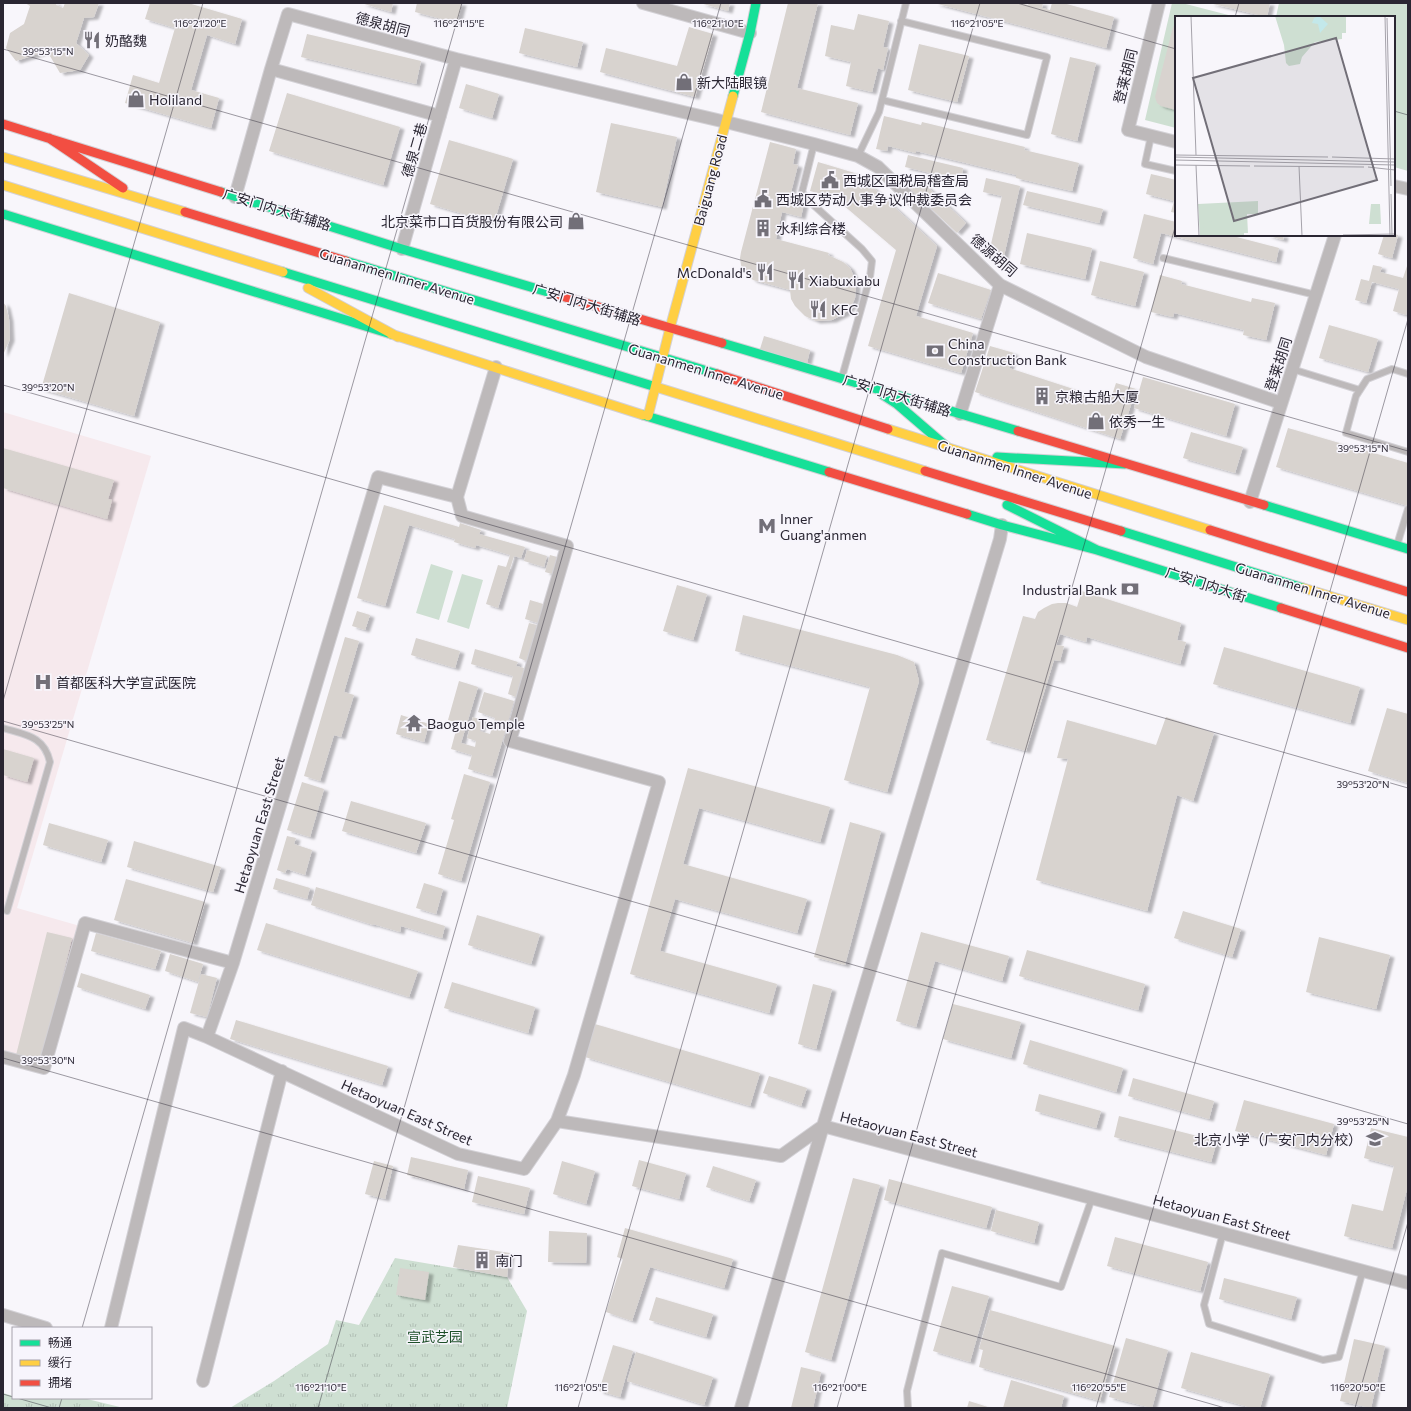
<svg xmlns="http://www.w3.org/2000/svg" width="1411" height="1411" font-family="Commissioner,'Noto Sans SC',sans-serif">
  <defs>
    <pattern id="park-tufts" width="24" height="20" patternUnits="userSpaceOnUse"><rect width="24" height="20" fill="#cedfd2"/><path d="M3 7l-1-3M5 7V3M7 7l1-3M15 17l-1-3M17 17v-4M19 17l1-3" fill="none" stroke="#b1bfb5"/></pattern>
    <filter id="shadow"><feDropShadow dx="4.5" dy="2.5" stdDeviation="1" flood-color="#0004"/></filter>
  </defs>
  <rect width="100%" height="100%" fill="#f8f6fb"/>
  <path fill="#f6e9ed" d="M3,412l148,44 -134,452 63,18 -38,138 -39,-11z"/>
  <path fill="#cedfd2" d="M1172,3h10l54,14h-60v111l-31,-8z
    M1279,3h129v168l-14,-4v-150h-118z
    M431,564l22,7 -14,49 -23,-7z
    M462,574l21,6 -14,49 -22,-7z"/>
  <path fill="url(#park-tufts)" d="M395,1258l112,19 20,34 -20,97h-277l44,-27 54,-37 8,-24 23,5z
    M3,1393l10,3v2l14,1 1,-1h55l41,10h-121z"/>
  <path fill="#d8d3cf" filter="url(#shadow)" d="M25,3h32l-1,2 7,3 2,-5h34l-5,14 -10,1 -8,25 13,12 -9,15 -20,3 -13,-22 -31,10 -10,-13 4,-15 14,-9 6,-18z
    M150,3h38l54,16 -7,25 -28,-9 -16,55 28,8 -8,30 -86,-25 8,-28 26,8 16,-55 -30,-9z
    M361,3h32l-2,9z
    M417,3h45l-5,20 -42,-11z
    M700,3h30l-2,8z
    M788,3h30l-21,85 61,15 -8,32 -89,-23z
    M934,3h87l7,2 1,-2h14l-1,5 8,2 2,-7h11l51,14 -8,31z
    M1209,3h61l-3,14z
    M858,14l31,7 -6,26 5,1 -5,22 -5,-2 -6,24 -26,-6 5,-24 -26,-6 6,-31 23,5z
    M1176,23v87l-15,-4 -4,-3 -2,-6 18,-70z
    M689,27l24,7 -18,63 -95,-25 6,-24 71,18z
    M525,28l58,14 -6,25 -58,-14z
    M307,34l114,27 -5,23 -115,-27z
    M919,44l50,12 -12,46 -49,-12z
    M1070,57l26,6 -19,78 -26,-7z
    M466,84l33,10 -7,24 -33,-10z
    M287,93l113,34 -17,58 -114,-34z
    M884,116l37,9 1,-3 103,25 -1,3 55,13 -7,28 -56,-13v-3l-100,-24v2l-28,-7 -1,5 -11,-2z
    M611,123l66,14 -15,70 -66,-15z
    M449,140l64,19 -19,64 -64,-19z
    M770,142l26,7 -3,15 5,1 -9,35 15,4 -3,13 -19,-5 -6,27 53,14 -1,2 15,7 7,6 4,9 2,10 -1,11 -4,9 -7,7 -12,6 -16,1 -11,-5 -10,-10 -4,-7 -1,-9 -37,-10 -10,-10 -2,-5 -1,-7 1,-6z
    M908,155l55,13 -2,12 -56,-13z
    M818,162l40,12 79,72 -21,70 57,17 -12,40 -93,-27 28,-96 -61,-52 -25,-7z
    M1151,174l25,6v33l-5,-1 3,-11 -28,-7z
    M918,178l48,45 -9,10 -48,-45z
    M986,178l34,8 -17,74 -15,-3 14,-61 -19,-4z
    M1027,191l76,18 -4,14 -76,-18z
    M1144,214l32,8v13h53l50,13 -3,14 -115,-29 -8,31 -20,-6z
    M1027,233l65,15 -7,31 -65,-15z
    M1394,234l4,1 -6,23 -14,-4 6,-19z
    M1266,235h18l-1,5z
    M1100,261l44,11 -9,34 -44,-11z
    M1408,263v46l-2,6 -13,-4 6,-22 -27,-7 -6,21 -11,-3 6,-21 8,2 4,-16 9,2 -2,5 23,6z
    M938,273l53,17 -10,29 -53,-16z
    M1160,275l22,6 -1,3 70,18 1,-4 23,5 -9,37 -23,-5 1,-5 -70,-17 -1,4 -22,-5z
    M69,293l91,29 -26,94 -93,-27z
    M3,302l3,4 3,13 1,20 -7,16z
    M1329,325l49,14 -10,33 -49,-14z
    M764,336l46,14 -3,13 -47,-14z
    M990,346l24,7 -5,15 101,33 6,-18 20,6 -16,50 -145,-47z
    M1143,377l92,27 -9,32 -92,-28z
    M1288,428l120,35v43l-132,-39z
    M1191,432l52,15 -8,26 -52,-15z
    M3,448l111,32 -6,19 4,1 -5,19 -104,-31z
    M384,505l75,22 1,-4 21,7 -2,4 46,13 -4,11 -7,-2 -16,52 -12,-4 12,-39 8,2 4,-12 -34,-10 -1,3 -21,-6 1,-3 -46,-14 -24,81 -28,-8z
    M527,550l20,6 -3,11 -20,-6z
    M550,555l7,2 -5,17 -7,-2z
    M677,585l30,9 -14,46 -30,-9z
    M1082,591l99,32 -4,17 9,2 -6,22 -93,-27 -1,5 -26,-8 -4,11 8,1 -4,15 -6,-1 -28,91 -40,-11 37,-124 12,3 3,-7 6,-4 8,-4 6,-1h8l11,4z
    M530,600l13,4 -5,19 -13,-4z
    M357,611l13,4 -5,15 -13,-4z
    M743,615l154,40 17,7 5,19 -32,111 -43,-12 26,-93 -135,-36z
    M529,623l8,2 -11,36 -7,-3z
    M345,637l14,4 -15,51 10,3 -13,42 -7,-2 -14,46 -16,-5z
    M416,638l44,13 -5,17 -44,-13z
    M1224,647l136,40 -10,36 -137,-39z
    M475,649l43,13 -2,4 8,2 -8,29 -8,-3 5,-18 -42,-12z
    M459,681l19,6 -17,56 14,4 1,-6 -9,-3 6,-21 10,3 -3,11 10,3 5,-16 -17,-6 6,-20 30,9 -22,75 -24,-7 4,-14 -21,-6 7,-26 -10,-3z
    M1387,708l21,6v69l-40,-12z
    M401,715l28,9 -5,18 -28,-8z
    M1166,717l48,16 -21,68 -16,-6 -30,116 -111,-31 32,-121 -11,-1 10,-38 89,25z
    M3,749l31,9 -7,24 -24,-7z
    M688,768l142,39 -10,35 -121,-34 -16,56 124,35 -10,34 -122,-34 -15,52 117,33 -8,29 -139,-39z
    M464,774l26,8 -29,99 -23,-7 16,-54 -3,-1z
    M302,782l22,7 -14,48 -23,-7z
    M351,801l75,22 -10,30 -74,-22z
    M850,822l31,9 -36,134 -31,-8z
    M49,823l59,17 -7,22 -58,-17z
    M287,836l9,2 -2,6 18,6 -7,25 -18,-6 -2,4 -8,-3z
    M134,841l87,26 -8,25 -86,-25z
    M276,878l34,10 -3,11 -34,-10z
    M126,879l79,23 -12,41 -79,-23z
    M424,883l19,6 -7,25 -20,-6z
    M316,887l129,39 -3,12 -41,-12 -1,6 -27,-8v1l-62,-20z
    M1183,911l58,18 -9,28 -58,-19z
    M477,915l63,19 -9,30 -63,-19z
    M266,923l152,48 -9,26 -152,-47z
    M47,932l25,6 -31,124 -25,-7z
    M921,932l88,24 -7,25 -67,-20 -19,66 -20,-6z
    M96,933l65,18 -6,18 -64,-18z
    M1319,937l71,18 -14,54 -70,-17z
    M1027,950l118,34 -7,26 -119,-34z
    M170,954l33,10 -5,18 -33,-11z
    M81,973l69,22 -5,14 -68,-22z
    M201,974l16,4 -10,39 -17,-4z
    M452,982l83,25 -7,26 -84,-25z
    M813,984l19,5 -16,60 -18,-5z
    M953,1004l68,18 -10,36 -68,-19z
    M236,1020l152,46 -6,19 -152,-46z
    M595,1024l165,49 -10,33 -165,-49z
    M1030,1040l93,28 -7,24 -93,-28z
    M769,1076l38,12 -6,18 -38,-13z
    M1133,1078l81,23 -5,18 -81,-23z
    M1039,1094l62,17 -5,17 -61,-17z
    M1244,1100l90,24 -8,31 -91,-24z
    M1119,1116l98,25 -6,21 -97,-25z
    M1371,1128l37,9v48l-16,63 -48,-12 8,-32 31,7 11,-45 -30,-8z
    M411,1157l57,13 -4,19 -57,-14z
    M639,1160l47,13 -7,26 -47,-13z
    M374,1161l19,5 -8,33 -20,-5z
    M562,1161l33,10 -9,33 -33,-10z
    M713,1166l43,14 -7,21 -43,-14z
    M478,1176l52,12 -6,26 -52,-12z
    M853,1178l27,7 -49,175 -26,-8z
    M889,1179l103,28 -6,21 -102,-28z
    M996,1210l43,12 -5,21 -43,-12z
    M625,1228l108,31 -9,29 -74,-21 -18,54 -26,-9 17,-53 -6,-2z
    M549,1231l38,2 -1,30 -38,-1z
    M1115,1237l93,25 -8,29 -93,-25z
    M458,1245l52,8 -3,24 -54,-10z
    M400,1268l29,4 -4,28 -29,-5z
    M1224,1278l73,19 -6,22 -72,-20z
    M952,1286l37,10 -19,66 -37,-11z
    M656,1297l57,17 -7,23 -57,-17z
    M990,1310l125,36 -15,55 -121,-34 4,-17 -4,-1z
    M1126,1338l42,12 -16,58 -43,-11z
    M1354,1339l31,7 -14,62 -31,-7z
    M613,1345l20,6 -13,46 -21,-6z
    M636,1352l77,25 -9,28 -77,-24z
    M1191,1352l79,22 -10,34h-8l-71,-20z
    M801,1367l20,5 -8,36h-22z
    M1011,1380l53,16 -3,12h-58z
    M969,1401l22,7h-24z"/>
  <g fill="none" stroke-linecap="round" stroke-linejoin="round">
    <g stroke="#d3d1d6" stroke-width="8">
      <path id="lane" d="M882,100l145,35 20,-78 -146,-36
        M1151,136l-6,28 31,7
        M814,144l-12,48 6,8 54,49 10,12 -2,16 -28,100
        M858,156l21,-44 27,-109
        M1163,258l153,37
        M1292,369l68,21
        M1408,374l-16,-5 -25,10 -11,17 -10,37 62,19
        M1397,545l11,-36
        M3,728c23,7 41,8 47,34l-43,149
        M1223,1233l-19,72 5,19 114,36 16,-3 24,-87
        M908,1408l-1,-17 35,-138 119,34 31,-89"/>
    </g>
    <g stroke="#d3d1d6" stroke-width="14">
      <path id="street" d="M643,3l107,30
        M1159,3l-31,127 48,12
        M271,69l169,47
        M1394,186l14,3
        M235,197l36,-128 17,-55 168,45 270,63 88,22 44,12 20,11 122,118 146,72 135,46
        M402,249l54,-190
        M496,367l-39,130 5,19 105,30 -57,195 149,41 -85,293 -17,46
        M960,414l40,-129
        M457,497l-79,-20 -145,486 -26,74 251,117 66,15 33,-48 224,35 42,-30 585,157
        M1250,502l85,-267
        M3,1057l41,11 41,-145 148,40
        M3,1315l43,13
        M111,1328l73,-300 23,9
        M203,1381l79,-310
        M741,1408l82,-282 177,-587 2,-14"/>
    </g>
    <g stroke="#d3d1d6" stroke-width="11">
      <path id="fast" d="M733,96l17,-63 6,-30
        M221,192l181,57 156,46
        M3,214l388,120
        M346,261l371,113
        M283,272l373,115
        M722,343l296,88
        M883,395l14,9 50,43
        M643,415l186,57
        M997,457l128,7
        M1007,505l90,45
        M1264,505l144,44
        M967,514l35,11 95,25 184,58
        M1121,531l182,57"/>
    </g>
    <g stroke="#d3d1d6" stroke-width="11">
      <path id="slow" d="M3,157l182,55
        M3,185l280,87
        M308,288l90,49
        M391,334l252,81
        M656,387l269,84
        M648,416l22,-88 63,-232
        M888,429l322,101
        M1303,588l105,32"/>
    </g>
    <g stroke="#d3d1d6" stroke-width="11">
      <path id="jam" d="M3,124l218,68
        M49,138l74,50
        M185,212l161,49
        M558,295l164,48
        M717,374l171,55
        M1018,431l246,74
        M925,471l196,60
        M829,472l138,42
        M1210,530l198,62
        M1281,608l127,40"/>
    </g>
    <use href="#lane" stroke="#bdb9ba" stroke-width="6"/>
    <use href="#street" stroke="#bdb9ba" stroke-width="12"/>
    <use href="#fast" stroke="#16e098" stroke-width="9"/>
    <use href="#slow" stroke="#ffcf43" stroke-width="9"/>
    <use href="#jam" stroke="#f24e42" stroke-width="9"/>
  </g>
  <path fill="none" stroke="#2a2632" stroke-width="1" stroke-opacity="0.45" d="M1017,3l159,46M1235,17l4,-14M3,49l1405,402M1394,111l14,4M3,385l1405,403M3,701l200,-698M3,721l1405,403M3,1058l1222,350M82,1328l380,-1325M3,1394l10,3M17,1398l35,10M59,1408l3,-10M318,1408l403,-1405M578,1408l402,-1405M837,1408l339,-1184M1096,1408l312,-1089M1355,1408l53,-186"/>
  <defs>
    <g id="restaurant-bare" transform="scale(1.38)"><path d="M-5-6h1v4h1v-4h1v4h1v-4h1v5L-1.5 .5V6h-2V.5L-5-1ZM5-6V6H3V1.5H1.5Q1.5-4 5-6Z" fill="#726f78" stroke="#f7f5fc" stroke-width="2.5" paint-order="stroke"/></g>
    <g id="shop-bare" transform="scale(1.38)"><path d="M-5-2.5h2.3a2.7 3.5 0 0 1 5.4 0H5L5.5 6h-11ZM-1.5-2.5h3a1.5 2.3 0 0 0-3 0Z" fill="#726f78" stroke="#f7f5fc" stroke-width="2.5" paint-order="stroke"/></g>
    <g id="civic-bare" transform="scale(1.38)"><path d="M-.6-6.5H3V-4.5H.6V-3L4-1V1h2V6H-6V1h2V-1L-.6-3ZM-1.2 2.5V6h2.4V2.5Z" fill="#726f78" stroke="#f7f5fc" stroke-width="2.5" paint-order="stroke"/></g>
    <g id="building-bare" transform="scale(1.38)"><path d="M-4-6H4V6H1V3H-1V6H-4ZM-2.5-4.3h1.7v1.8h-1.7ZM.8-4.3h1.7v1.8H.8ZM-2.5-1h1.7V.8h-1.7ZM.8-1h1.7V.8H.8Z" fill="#726f78" stroke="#f7f5fc" stroke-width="2.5" paint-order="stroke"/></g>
    <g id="bank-bare" transform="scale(1.38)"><path d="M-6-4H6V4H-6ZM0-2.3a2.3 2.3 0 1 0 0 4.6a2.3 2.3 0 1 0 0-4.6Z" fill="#726f78" stroke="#f7f5fc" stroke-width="2.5" paint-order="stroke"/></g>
    <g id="metro-bare" transform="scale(1.38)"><path d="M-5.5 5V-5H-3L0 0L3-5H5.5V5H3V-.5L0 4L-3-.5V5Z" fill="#726f78" stroke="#f7f5fc" stroke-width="2.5" paint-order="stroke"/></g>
    <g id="hospital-bare" transform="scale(1.38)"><path d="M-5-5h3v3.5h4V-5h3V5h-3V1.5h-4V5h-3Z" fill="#726f78" stroke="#f7f5fc" stroke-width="2.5" paint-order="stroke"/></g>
    <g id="temple-bare" transform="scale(1.38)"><path d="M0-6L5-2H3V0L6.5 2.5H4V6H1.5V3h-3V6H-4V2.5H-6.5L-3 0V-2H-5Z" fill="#726f78" stroke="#f7f5fc" stroke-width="2.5" paint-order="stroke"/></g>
    <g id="school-bare" transform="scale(1.38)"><path d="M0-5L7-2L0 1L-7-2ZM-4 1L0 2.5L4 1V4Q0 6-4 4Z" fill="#726f78" stroke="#f7f5fc" stroke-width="2.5" paint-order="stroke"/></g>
  </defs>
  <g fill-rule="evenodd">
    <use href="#restaurant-bare" x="92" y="40"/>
    <use href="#shop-bare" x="684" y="82"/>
    <use href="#shop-bare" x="136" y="99"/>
    <use href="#civic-bare" x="830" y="180"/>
    <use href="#civic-bare" x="763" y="199"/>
    <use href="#shop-bare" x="576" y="221"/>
    <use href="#building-bare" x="763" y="228"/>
    <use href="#restaurant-bare" x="765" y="272"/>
    <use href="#restaurant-bare" x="796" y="280"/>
    <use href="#restaurant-bare" x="818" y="309"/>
    <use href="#bank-bare" x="935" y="351"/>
    <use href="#building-bare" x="1042" y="396"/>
    <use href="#shop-bare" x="1096" y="421"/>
    <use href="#metro-bare" x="767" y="526"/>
    <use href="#bank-bare" x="1130" y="589"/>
    <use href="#hospital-bare" x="43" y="682"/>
    <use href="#temple-bare" x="414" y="723"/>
    <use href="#school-bare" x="1375" y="1139"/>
    <use href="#building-bare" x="482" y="1260"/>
  </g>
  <g text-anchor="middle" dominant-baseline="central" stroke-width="3" stroke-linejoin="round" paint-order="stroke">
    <g font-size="14" fill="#2a2632" stroke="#f7f5fc">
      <text transform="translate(383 24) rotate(15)">德泉胡同</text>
      <text transform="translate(1125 76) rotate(-76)">登莱胡同</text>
      <text transform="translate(414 150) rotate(-74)">德泉二巷</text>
      <text transform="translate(710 180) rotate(-75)">Baiguang Road</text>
      <text transform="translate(277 209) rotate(17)">广安门内大街辅路</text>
      <text transform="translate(994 255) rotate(41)">德源胡同</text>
      <text transform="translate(397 276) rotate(17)">Guananmen Inner Avenue</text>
      <text transform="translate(587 304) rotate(17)">广安门内大街辅路</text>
      <text transform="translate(1278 364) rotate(-72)">登莱胡同</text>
      <text transform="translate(706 371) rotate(17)">Guananmen Inner Avenue</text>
      <text transform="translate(897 395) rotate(17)">广安门内大街辅路</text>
      <text transform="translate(1015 469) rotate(18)">Guananmen Inner Avenue</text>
      <text transform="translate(1206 584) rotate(18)">广安门内大街</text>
      <text transform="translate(1313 590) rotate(17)">Guananmen Inner Avenue</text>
      <text transform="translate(259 825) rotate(-73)">Hetaoyuan East Street</text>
      <text transform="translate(407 1112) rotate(24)">Hetaoyuan East Street</text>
      <text transform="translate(909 1134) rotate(15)">Hetaoyuan East Street</text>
      <text transform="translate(1222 1217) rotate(15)">Hetaoyuan East Street</text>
    </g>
    <g font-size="14" fill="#2a2632" stroke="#f7f5fc" text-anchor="start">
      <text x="105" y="40">奶酪魏</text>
      <text x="697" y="82">新大陆眼镜</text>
      <text x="149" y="99">Holiland</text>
      <text x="843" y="180">西城区国税局稽查局</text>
      <text x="776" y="199">西城区劳动人事争议仲裁委员会</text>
      <text x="563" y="221" text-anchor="end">北京菜市口百货股份有限公司</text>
      <text x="776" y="228">水利综合楼</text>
      <text x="752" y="272" text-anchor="end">McDonald's</text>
      <text x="809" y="280">Xiabuxiabu</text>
      <text x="831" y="309">KFC</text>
      <text x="948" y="343">China<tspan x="948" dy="16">Construction Bank</tspan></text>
      <text x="1055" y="396">京粮古船大厦</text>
      <text x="1109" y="421">依秀一生</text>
      <text x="780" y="518">Inner<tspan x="780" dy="16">Guang'anmen</tspan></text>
      <text x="1117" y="589" text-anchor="end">Industrial Bank</text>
      <text x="56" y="682">首都医科大学宣武医院</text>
      <text x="427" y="723">Baoguo Temple</text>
      <text x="1362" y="1139" text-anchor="end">北京小学（广安门内分校）</text>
      <text x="495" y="1260">南门</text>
    </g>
    <g font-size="14" fill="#1e5029" stroke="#f7f5fc">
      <text x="435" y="1336">宣武艺园</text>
    </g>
  </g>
  <g transform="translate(1175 16)">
    <rect width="220" height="220" fill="#f8f6fb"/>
    <path d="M83,185v13h-11l1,19h-4v3h-44l-2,-32zM196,188h9l1,20h-12z" fill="#cedfd2"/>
    <path d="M100,0h71v17h-4v6l-27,3 -13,15 -2,7 -11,2 -3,-3 -2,-18zM42,205v8h-14l1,-7z" fill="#cedfd2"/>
    <path d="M144,0l9,8 -8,9 -2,-9 -6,-1 2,-5z" fill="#c3e8ea"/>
    <path fill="none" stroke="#a6a3ab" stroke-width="1" d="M16,0l5,139M210,0l5,220M212,2l4,168M0,139l153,2M0,141l220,5M157,141l63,2M0,144l220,5M0,149l75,1M21,149l3,71M79,150l110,1M124,150l3,70M193,151l27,3M216,178l1,42M168,219l52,-1"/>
    <path fill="#726f78" fill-opacity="0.15" stroke="#726f78" stroke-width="2" d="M161,22l41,142 -143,41 -41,-143z"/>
    <rect width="220" height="220" fill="none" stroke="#2a2632" stroke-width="2"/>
  </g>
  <g font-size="10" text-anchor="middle" fill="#2a2632" stroke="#f7f5fc" stroke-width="3" stroke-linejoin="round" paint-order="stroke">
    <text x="200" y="27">116°21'20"E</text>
    <text x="459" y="27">116°21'15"E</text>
    <text x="718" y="27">116°21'10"E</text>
    <text x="977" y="27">116°21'05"E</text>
    <text x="48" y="55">39°53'15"N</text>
    <text x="48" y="391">39°53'20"N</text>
    <text x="1363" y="452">39°53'15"N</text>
    <text x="48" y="728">39°53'25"N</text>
    <text x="1363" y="788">39°53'20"N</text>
    <text x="48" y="1064">39°53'30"N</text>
    <text x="1363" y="1125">39°53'25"N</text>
    <text x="321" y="1391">116°21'10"E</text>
    <text x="581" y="1391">116°21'05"E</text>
    <text x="840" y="1391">116°21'00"E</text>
    <text x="1099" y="1391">116°20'55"E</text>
    <text x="1358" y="1391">116°20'50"E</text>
  </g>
  <rect width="1411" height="1411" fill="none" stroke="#2a2632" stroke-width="8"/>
  <rect x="12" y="1327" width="140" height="72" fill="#f7f5fc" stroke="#a5a2ab"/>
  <rect x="20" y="1340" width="20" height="6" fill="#16e098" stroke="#a5a2ab"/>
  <text x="48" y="1347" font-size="12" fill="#2a2632">畅通</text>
  <rect x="20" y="1360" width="20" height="6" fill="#ffcf43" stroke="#a5a2ab"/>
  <text x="48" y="1367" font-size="12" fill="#2a2632">缓行</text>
  <rect x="20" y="1380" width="20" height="6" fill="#f24e42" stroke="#a5a2ab"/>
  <text x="48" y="1387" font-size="12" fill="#2a2632">拥堵</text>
</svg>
